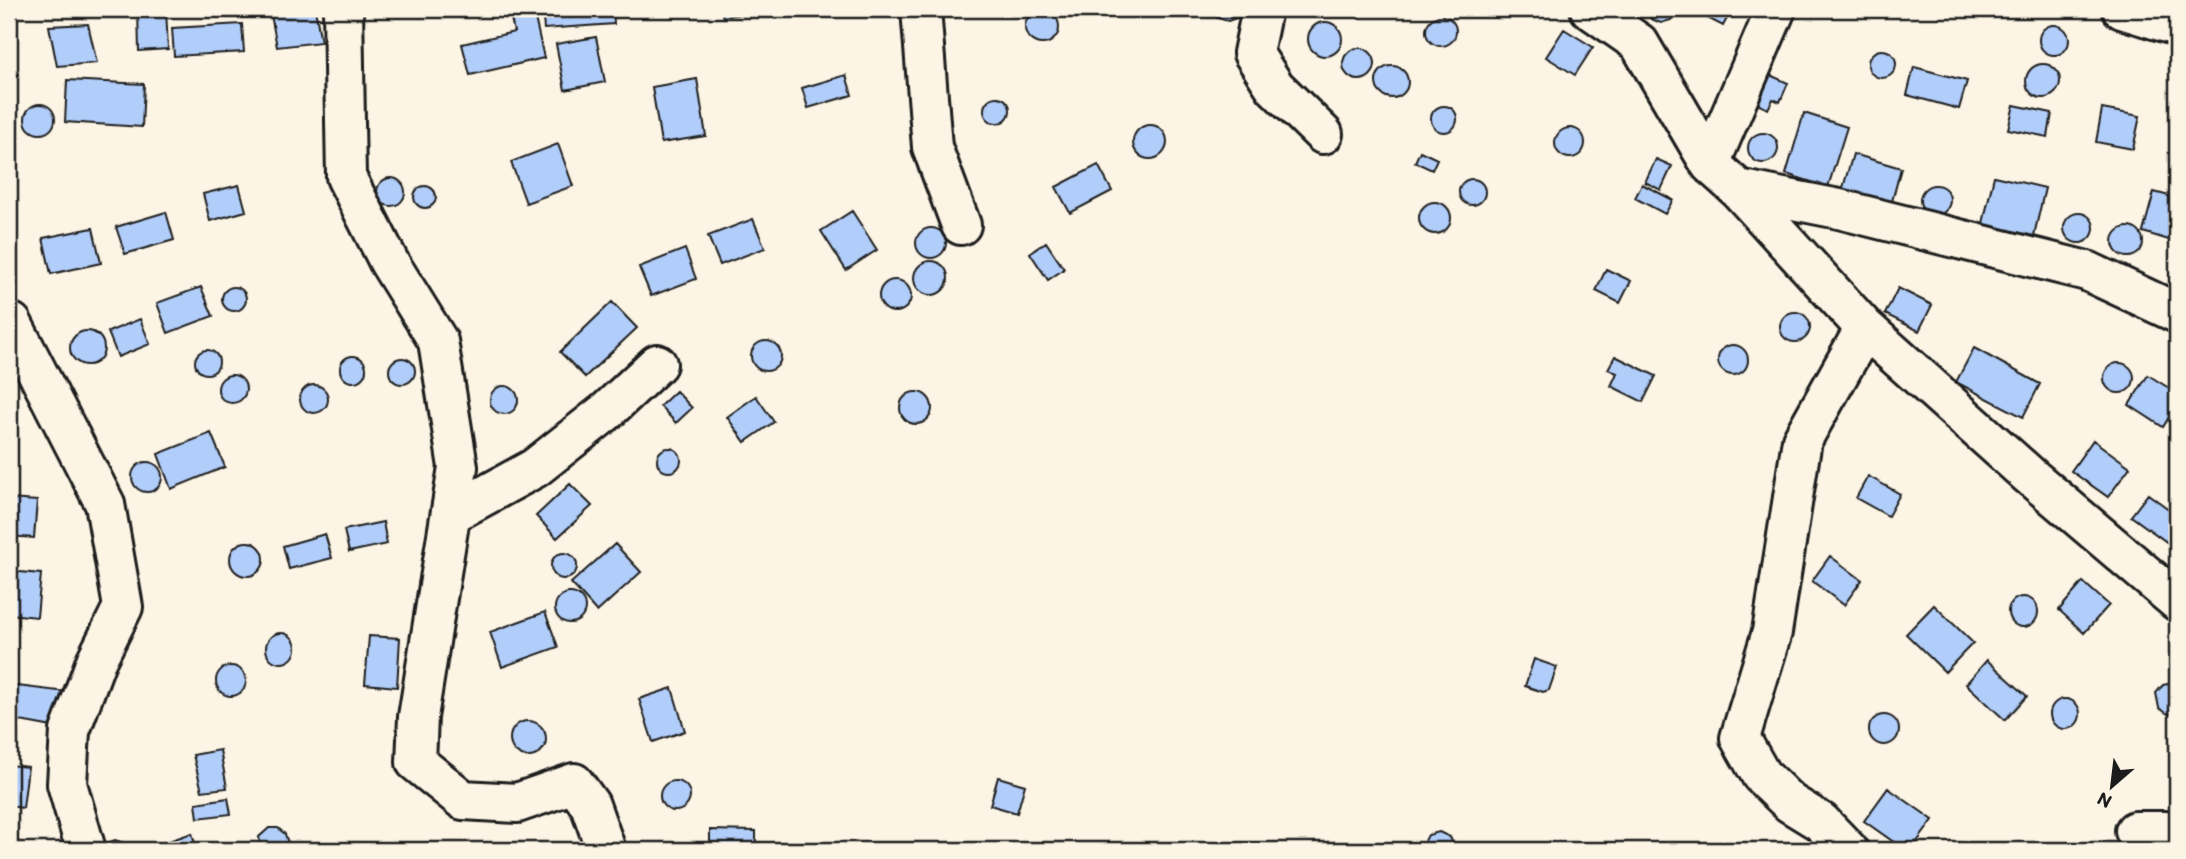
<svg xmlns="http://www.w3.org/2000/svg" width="2186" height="859" font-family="Itim,sans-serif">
  <rect width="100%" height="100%" fill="#fcf5e5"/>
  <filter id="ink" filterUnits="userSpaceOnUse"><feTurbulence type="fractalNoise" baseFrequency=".0143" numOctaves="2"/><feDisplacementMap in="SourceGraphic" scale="14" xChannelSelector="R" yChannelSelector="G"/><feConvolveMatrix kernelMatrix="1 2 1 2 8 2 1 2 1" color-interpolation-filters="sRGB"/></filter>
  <g filter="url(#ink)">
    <path fill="#b1cdf9" stroke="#1c1c1c" stroke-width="2" d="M138,9h28l2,40 -29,2z
      M270,9h45l6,33 -44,5z
      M509,9h24l11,49 -74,17 -8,-31 52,-12z
      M542,9h71l1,15 -70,5z
      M721,9h49l-47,8z
      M1211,9h33l-5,8 -11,4 -11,-3z
      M1646,9h31l-6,11 -10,3 -10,-4z
      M1690,9h42l-9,17z
      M1025 27a17 17 0 1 1 34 0a17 17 0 1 1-34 0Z
      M1426 31a15 15 0 1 1 30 0a15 15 0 1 1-30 0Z
      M1308 39a17 17 0 1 1 34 0a17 17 0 1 1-34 0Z
      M88,24l9,39 -40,3 -8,-40z
      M242,24l2,28 -70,4 -2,-28z
      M2039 40a15 15 0 1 1 30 0a15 15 0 1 1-30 0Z
      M1564,29l29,18 -18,28 -29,-18z
      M596,37l9,45 -40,8 -9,-46z
      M1343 64a16 16 0 1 1 32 0a16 16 0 1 1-32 0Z
      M1868 64a14 14 0 1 1 28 0a14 14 0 1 1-28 0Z
      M2026 81a17 17 0 1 1 34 0a17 17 0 1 1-34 0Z
      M1376 82a16 16 0 1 1 32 0a16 16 0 1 1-32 0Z
      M1914,67l53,14 -8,28 -52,-14z
      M846,75l6,20 -44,13 -6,-20z
      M1770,75l18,8 -8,19 -7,-3 -5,10 -11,-5z
      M697,79l9,57 -45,7 -9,-56z
      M67,80l77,4 -2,43 -77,-5z
      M984 110a13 13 0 1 1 26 0a13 13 0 1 1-26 0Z
      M25 119a15 15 0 1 1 30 0a15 15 0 1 1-30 0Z
      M2014,105l38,8 -4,24 -40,-8z
      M1431 119a13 13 0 1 1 26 0a13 13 0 1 1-26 0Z
      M2102,109l38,7 -7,33 -37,-7z
      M1804,113l43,14 -19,60 -42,-13z
      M1133 142a17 17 0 1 1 34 0a17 17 0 1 1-34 0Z
      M1555 143a15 15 0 1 1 30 0a15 15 0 1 1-30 0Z
      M1748 148a15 15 0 1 1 30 0a15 15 0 1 1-30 0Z
      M558,144l15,42 -47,17 -15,-41z
      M1420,151l17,8 -5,11 -17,-8z
      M1853,154l48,14 -10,37 -49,-14z
      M1656,159l16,7 -11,24 -16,-8z
      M1098,165l14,26 -42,22 -14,-26z
      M1994,176l51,12 -13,56 -51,-12z
      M377 192a14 14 0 1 1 28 0a14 14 0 1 1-28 0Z
      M1459 192a13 13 0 1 1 26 0a13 13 0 1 1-26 0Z
      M1642,184l31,16 -8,14 -30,-16z
      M1920 200a15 15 0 1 1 30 0a15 15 0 1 1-30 0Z
      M239,185l7,26 -36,10 -7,-27z
      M414 197a11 11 0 1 1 22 0a11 11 0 1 1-22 0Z
      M2154,192l23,6v26l-5,17 -29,-9z
      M1419 218a16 16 0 1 1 32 0a16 16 0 1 1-32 0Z
      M852,211l25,39 -31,20 -25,-39z
      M166,212l8,28 -49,14 -9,-27z
      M2064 228a15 15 0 1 1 30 0a15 15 0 1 1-30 0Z
      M753,219l12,29 -45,17 -12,-29z
      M2113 242a15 15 0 1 1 30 0a15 15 0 1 1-30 0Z
      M93,228l8,35 -50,11 -8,-36z
      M916 243a15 15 0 1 1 30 0a15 15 0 1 1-30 0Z
      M1046,242l18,27 -16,11 -18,-27z
      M685,249l11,30 -45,17 -12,-29z
      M914 278a17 17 0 1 1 34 0a17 17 0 1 1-34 0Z
      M1606,269l25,12 -11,22 -24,-12z
      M879 296a16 16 0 1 1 32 0a16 16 0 1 1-32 0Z
      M222 299a12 12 0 1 1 24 0a12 12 0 1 1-24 0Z
      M201,287l12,29 -45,17 -11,-30z
      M1898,288l34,17 -13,26 -34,-17z
      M612,302l25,26 -52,49 -25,-25z
      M1780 327a15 15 0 1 1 30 0a15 15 0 1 1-30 0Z
      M140,319l10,25 -32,13 -10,-25z
      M70 348a17 17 0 1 1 34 0a17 17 0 1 1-34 0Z
      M751 356a15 15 0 1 1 30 0a15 15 0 1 1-30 0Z
      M1718 360a15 15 0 1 1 30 0a15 15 0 1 1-30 0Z
      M1974,348l66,36 -17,33 -67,-35z
      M195 362a12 12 0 1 1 24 0a12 12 0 1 1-24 0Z
      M340 369a13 13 0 1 1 26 0a13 13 0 1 1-26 0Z
      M1615,356l41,20 -13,26 -32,-16 6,-13 -9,-4z
      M389 371a13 13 0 1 1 26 0a13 13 0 1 1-26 0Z
      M2104 378a15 15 0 1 1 30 0a15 15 0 1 1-30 0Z
      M218 389a14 14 0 1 1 28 0a14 14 0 1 1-28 0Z
      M2148,375l29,18v11l-14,23 -34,-22z
      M300 399a14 14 0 1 1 28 0a14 14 0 1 1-28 0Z
      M490 400a14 14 0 1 1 28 0a14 14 0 1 1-28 0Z
      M676,391l16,17 -16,15 -16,-17z
      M900 408a16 16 0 1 1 32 0a16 16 0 1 1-32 0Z
      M756,396l18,26 -29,20 -18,-25z
      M211,433l14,34 -54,22 -13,-35z
      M2093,440l37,27 -22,30 -37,-26z
      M657 460a12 12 0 1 1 24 0a12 12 0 1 1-24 0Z
      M132 477a15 15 0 1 1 30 0a15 15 0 1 1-30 0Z
      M1868,476l32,18 -12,22 -32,-18z
      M570,484l22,22 -35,32 -21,-22z
      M2148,494l29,21v16l-9,12 -37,-27z
      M9,499l28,2 -3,37 -25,-2z
      M383,522l4,22 -38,8 -5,-22z
      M325,534l7,24 -43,11 -6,-23z
      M230 559a17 17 0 1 1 34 0a17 17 0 1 1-34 0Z
      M615,544l26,28 -44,40 -26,-29z
      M551 566a13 13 0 1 1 26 0a13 13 0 1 1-26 0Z
      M1830,556l32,24 -18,25 -32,-24z
      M9,571l32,3 -4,43 -28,-3z
      M2083,582l26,23 -25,28 -25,-23z
      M555 608a15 15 0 1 1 30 0a15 15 0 1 1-30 0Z
      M2008 612a15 15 0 1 1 30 0a15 15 0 1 1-30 0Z
      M1934,605l39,38 -28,29 -39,-38z
      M545,612l13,35 -56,20 -12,-35z
      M266 648a15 15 0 1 1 30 0a15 15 0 1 1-30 0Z
      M369,636l31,2 -3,49 -32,-3z
      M1534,659l23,8 -8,23 -6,2 -18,-6z
      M1987,660l40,36 -22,24 -39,-36z
      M216 681a15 15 0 1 1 30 0a15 15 0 1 1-30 0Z
      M2173,683h4v30l-9,1 -9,-6 -3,-15 7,-8z
      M9,685l58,7 -9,36 -49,-9z
      M672,688l13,43 -32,11 -14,-43z
      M2050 714a15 15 0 1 1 30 0a15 15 0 1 1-30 0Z
      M1869 730a15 15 0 1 1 30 0a15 15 0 1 1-30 0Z
      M510 739a18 18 0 1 1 36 0a18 18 0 1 1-36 0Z
      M220,750l7,38 -25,3 -9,-36z
      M9,765l19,2 -5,41 -14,-2z
      M998,777l27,8 -8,28 -27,-8z
      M660 796a15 15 0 1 1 30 0a15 15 0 1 1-30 0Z
      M1888,788l45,32 -22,30h-6l-41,-29z
      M228,798l3,16 -33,4 -2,-15z
      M269,828h9l7,6 3,9 -3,7h-24l-2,-13z
      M710,830l46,1v19h-46z
      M1439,832l11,5 6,13h-36l8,-15z
      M192,833l5,17 -49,-2z
      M115,840l9,3 5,7h-28l6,-7z"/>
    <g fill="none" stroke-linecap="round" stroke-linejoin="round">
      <g stroke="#1c1c1c" stroke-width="44">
        <path id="minor" d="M343,9l3,168 43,85 49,79 20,126 -40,250 -2,45 47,38 54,3 57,-20 16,22 16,45
          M921,9l11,138 29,78
          M1262,9l-9,44 22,34 48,47
          M1590,9l49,34 71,121 28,25 127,139 165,148 147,125
          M2122,9l55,17
          M1710,164l66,-155
          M1738,189l101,20 248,62 90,42
          M12,323l93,181 18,103 -27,54 -26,70 -3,53 19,66
          M451,514l84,-46 72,-57 50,-47
          M2135,831h31l11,5
          M1848,850l-27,-28 -31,-19 -29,-28 -21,-37 32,-106 30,-192 63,-112"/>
      </g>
      <use href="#minor" stroke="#fcf5e5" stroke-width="38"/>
    </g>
  </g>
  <rect width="2186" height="859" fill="none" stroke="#fcf5e5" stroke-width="35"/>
  <rect x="18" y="18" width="2151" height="824" fill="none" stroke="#1c1c1c" stroke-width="2.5" filter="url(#ink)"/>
  <g transform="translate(2112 786) rotate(208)" stroke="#fcf5e5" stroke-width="5" paint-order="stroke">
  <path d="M0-5L12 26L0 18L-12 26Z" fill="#1c1c1c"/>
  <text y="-10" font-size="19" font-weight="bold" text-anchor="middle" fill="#1c1c1c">N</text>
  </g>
</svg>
